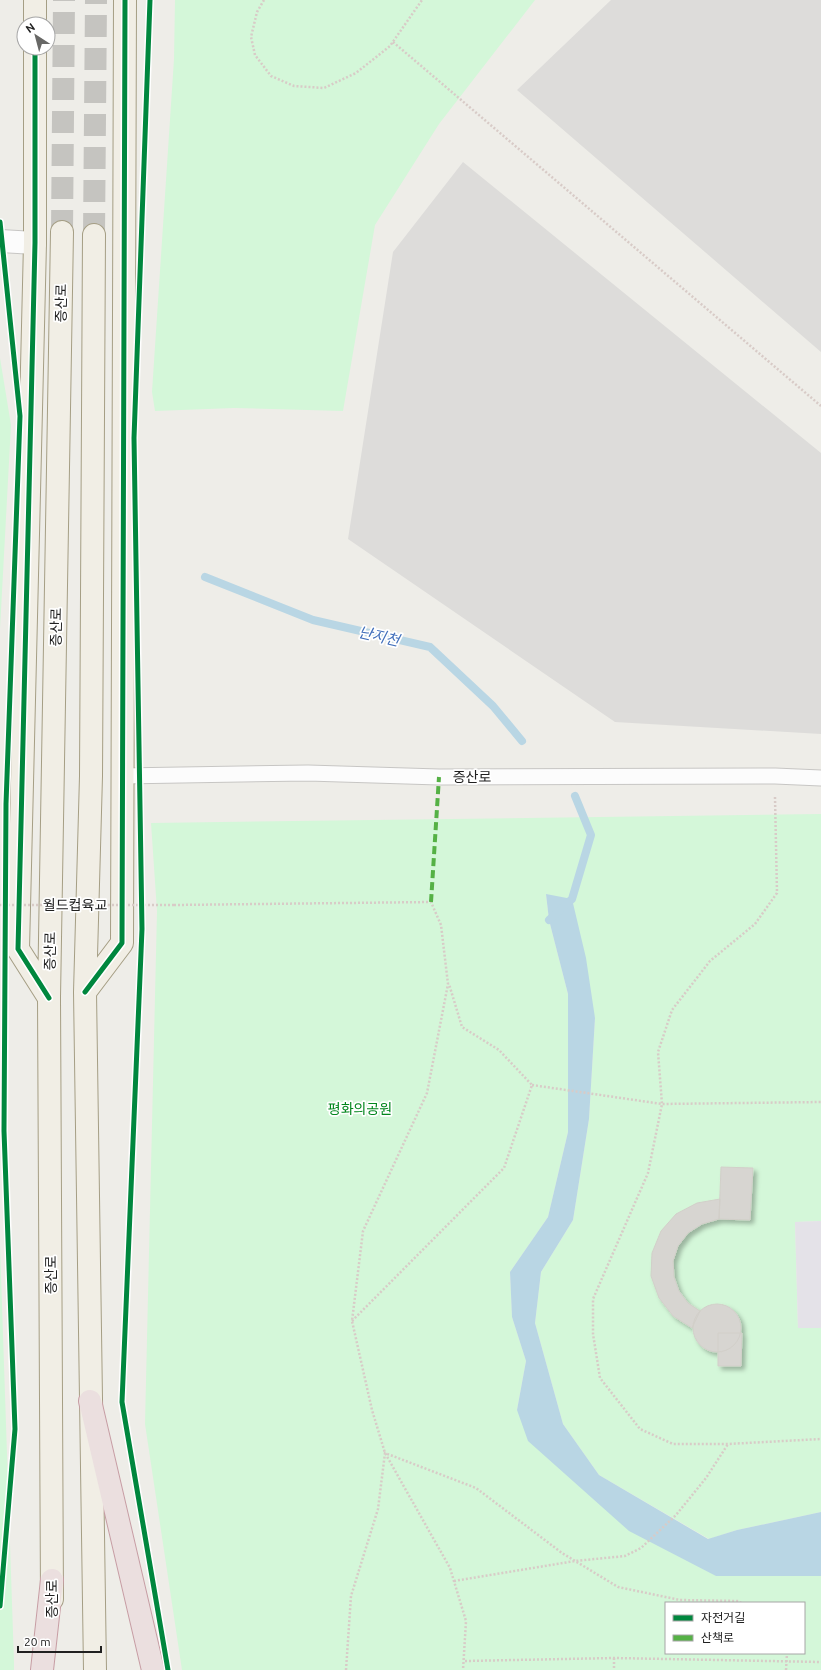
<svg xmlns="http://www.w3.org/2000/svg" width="821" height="1670" font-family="Ubuntu,'Noto Sans KR',sans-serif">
  <defs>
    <filter id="shadow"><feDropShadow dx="3.5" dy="3.5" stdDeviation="2" flood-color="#0004"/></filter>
  </defs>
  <rect width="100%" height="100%" fill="#eeede8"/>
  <path fill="#dddcda" d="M611,0h210v352l-304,-262z
    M463,162l358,291v281l-206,-12 -267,-183 45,-287z"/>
  <path fill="#d4f7d9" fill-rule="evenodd" d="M175,0h360l-96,124 -64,101 -32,186 -109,-3 -79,3 -3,-19 22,-333z
    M0,358l11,67 -11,204z
    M821,814v407l-26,1 3,106h23v184l-84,18 -28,9 -110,-64 -36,-51 -28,-101 6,-51 32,-52 16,-101 6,-101 -49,-124 3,26 19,74v138l-20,85 -38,55 2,45 14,44 -9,49 199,166h105v94h-639l-37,-246 12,-513 -6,-88zM666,1603h138v50h-138z
    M0,1245l14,418v7h-14z"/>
  <path fill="#e4e2e8" d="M821,1221v107h-23l-3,-106z"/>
  <path fill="#b9d6e4" d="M546,894l26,5 14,59 9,60 -6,101 -16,101 -32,52 -6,51 28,101 36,51 109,64 29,-9 84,-18v64h-105l-87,-45 -101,-90 -11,-31 9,-49 -14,-44 -2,-45 38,-55 20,-85v-138l-19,-74z"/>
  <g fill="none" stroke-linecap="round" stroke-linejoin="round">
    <path stroke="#b9d6e4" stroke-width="8" d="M205,577l108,43 117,27 63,59 29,35
      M549,920l23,-21 19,-64 -16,-39"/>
  </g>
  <path fill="#d7d5d1" stroke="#d2cfc9" filter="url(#shadow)" d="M721,1167l32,1 -3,52 -31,-1z
    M720,1199l-1,20 -17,5 -14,9 -10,13 -5,15 1,16 5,14 9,12 12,8 -8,17 -19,-12 -14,-18 -8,-22 1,-23 9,-22 15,-17 21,-11z
    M693 1328a24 24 0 1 1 48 0a24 24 0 1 1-48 0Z
    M718,1333h24l-1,33h-23z"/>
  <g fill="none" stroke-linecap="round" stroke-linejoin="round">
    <path stroke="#c5c4c0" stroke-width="22" stroke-dasharray="22 11" stroke-linecap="butt" d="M62,232l2,-232
      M94,235l2,-235"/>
    <g stroke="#c7c6c4" stroke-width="17">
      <path id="lane" d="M122,776l186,-3 131,4 336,-1 46,2"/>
    </g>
    <g stroke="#c7c6c4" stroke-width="24">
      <path id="street" d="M0,241l35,2"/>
    </g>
    <g stroke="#a59e84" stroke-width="24">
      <path id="primary" d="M35,0v24
        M35,48v195l-17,706 31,49
        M94,235l-3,541 -6,216 10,678
        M85,992l37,-49 3,-943
        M52,1599l-3,-601 13,-766"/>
    </g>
    <g stroke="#c79da4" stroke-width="24">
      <path id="highway" d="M90,1401l63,269
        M42,1670l10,-90"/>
    </g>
    <path stroke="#d8cbc7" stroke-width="2.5" stroke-dasharray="2 2" stroke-linecap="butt" d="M264,0l-7,12 -6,25 4,18 16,21 23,10 30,2 32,-15 34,-27 32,-46
      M393,42l428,364
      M775,797l2,96 -22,31 -45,37 -38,49 -14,42 4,52 -14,69 -55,126v35l7,44 40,51 33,15h55l93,-5
      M174,905l257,-3 10,23 7,59 -21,109 -64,138 -11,90 20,89 13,43 65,115 16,53 -3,49
      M532,1085l130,19 159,-2
      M352,1321l152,-153 28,-83 -33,-35 -37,-23 -13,-43
      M454,1581l121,-20 50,-5 16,-8 35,-33 13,-16 17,-21 22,-34
      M614,1658v12
      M465,1661l149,-3 207,4
      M346,1670l5,-74 27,-87 7,-56 91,35 86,65 56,34 62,13 59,1 2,2
      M786,1670l1,-17"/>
    <use href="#lane" stroke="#fcfcfc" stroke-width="15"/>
    <use href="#street" stroke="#fcfcfc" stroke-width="22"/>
    <use href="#primary" stroke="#f1eee5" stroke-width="22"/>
    <use href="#highway" stroke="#ebdfdf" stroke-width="22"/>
    <path stroke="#d8cbc7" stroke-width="2.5" stroke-dasharray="2 2" stroke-linecap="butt" d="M0,905h174"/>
    <path stroke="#55b145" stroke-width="4" stroke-dasharray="8 4" stroke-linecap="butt" d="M431,902l8,-125"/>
    <g stroke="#fff" stroke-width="8">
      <path id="cycleway" d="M150,0l-16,438 8,491 -20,473 46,268
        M35,48v195l-17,706 31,49
        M0,222l20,194 -14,388 -2,327 11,298 -15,177
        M85,992l37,-49 3,-943"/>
    </g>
    <use href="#cycleway" stroke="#00873e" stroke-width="5"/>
  </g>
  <g text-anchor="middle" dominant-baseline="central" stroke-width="3.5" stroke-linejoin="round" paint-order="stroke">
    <g font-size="14" fill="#202020" stroke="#fff">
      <text transform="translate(61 303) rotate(-89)">증산로</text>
      <text transform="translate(56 627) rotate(-89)">증산로</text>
      <text x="472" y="777">증산로</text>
      <text x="75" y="905">월드컵육교</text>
      <text transform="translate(50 951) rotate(-89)">증산로</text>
      <text transform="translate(51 1275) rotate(-90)">증산로</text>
      <text transform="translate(52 1599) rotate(-90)">증산로</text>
    </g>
    <g font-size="14" fill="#01861c" stroke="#fff">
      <text x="360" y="1109">평화의공원</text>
    </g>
    <g font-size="15" font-style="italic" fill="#416fbb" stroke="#fff">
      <text transform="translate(379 636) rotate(13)">난지천</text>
    </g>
  </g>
  <rect x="665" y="1602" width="140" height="52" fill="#ffffff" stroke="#a6a6a6"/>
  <rect x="673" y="1615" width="20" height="6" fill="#00873e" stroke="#a6a6a6"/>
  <text x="701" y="1622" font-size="12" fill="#202020">자전거길</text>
  <rect x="673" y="1635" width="20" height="6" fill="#55b145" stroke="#a6a6a6"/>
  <text x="701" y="1642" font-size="12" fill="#202020">산책로</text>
  <g transform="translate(36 36) rotate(324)"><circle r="19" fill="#ffffff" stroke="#a6a6a6"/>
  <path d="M0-3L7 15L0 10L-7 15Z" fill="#686866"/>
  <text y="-6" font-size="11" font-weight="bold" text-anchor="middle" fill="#202020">N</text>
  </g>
  <path d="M18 1646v6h83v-6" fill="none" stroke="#202020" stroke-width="2"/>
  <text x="24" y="1646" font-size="12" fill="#202020" stroke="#ffffff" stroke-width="3" paint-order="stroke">20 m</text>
</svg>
